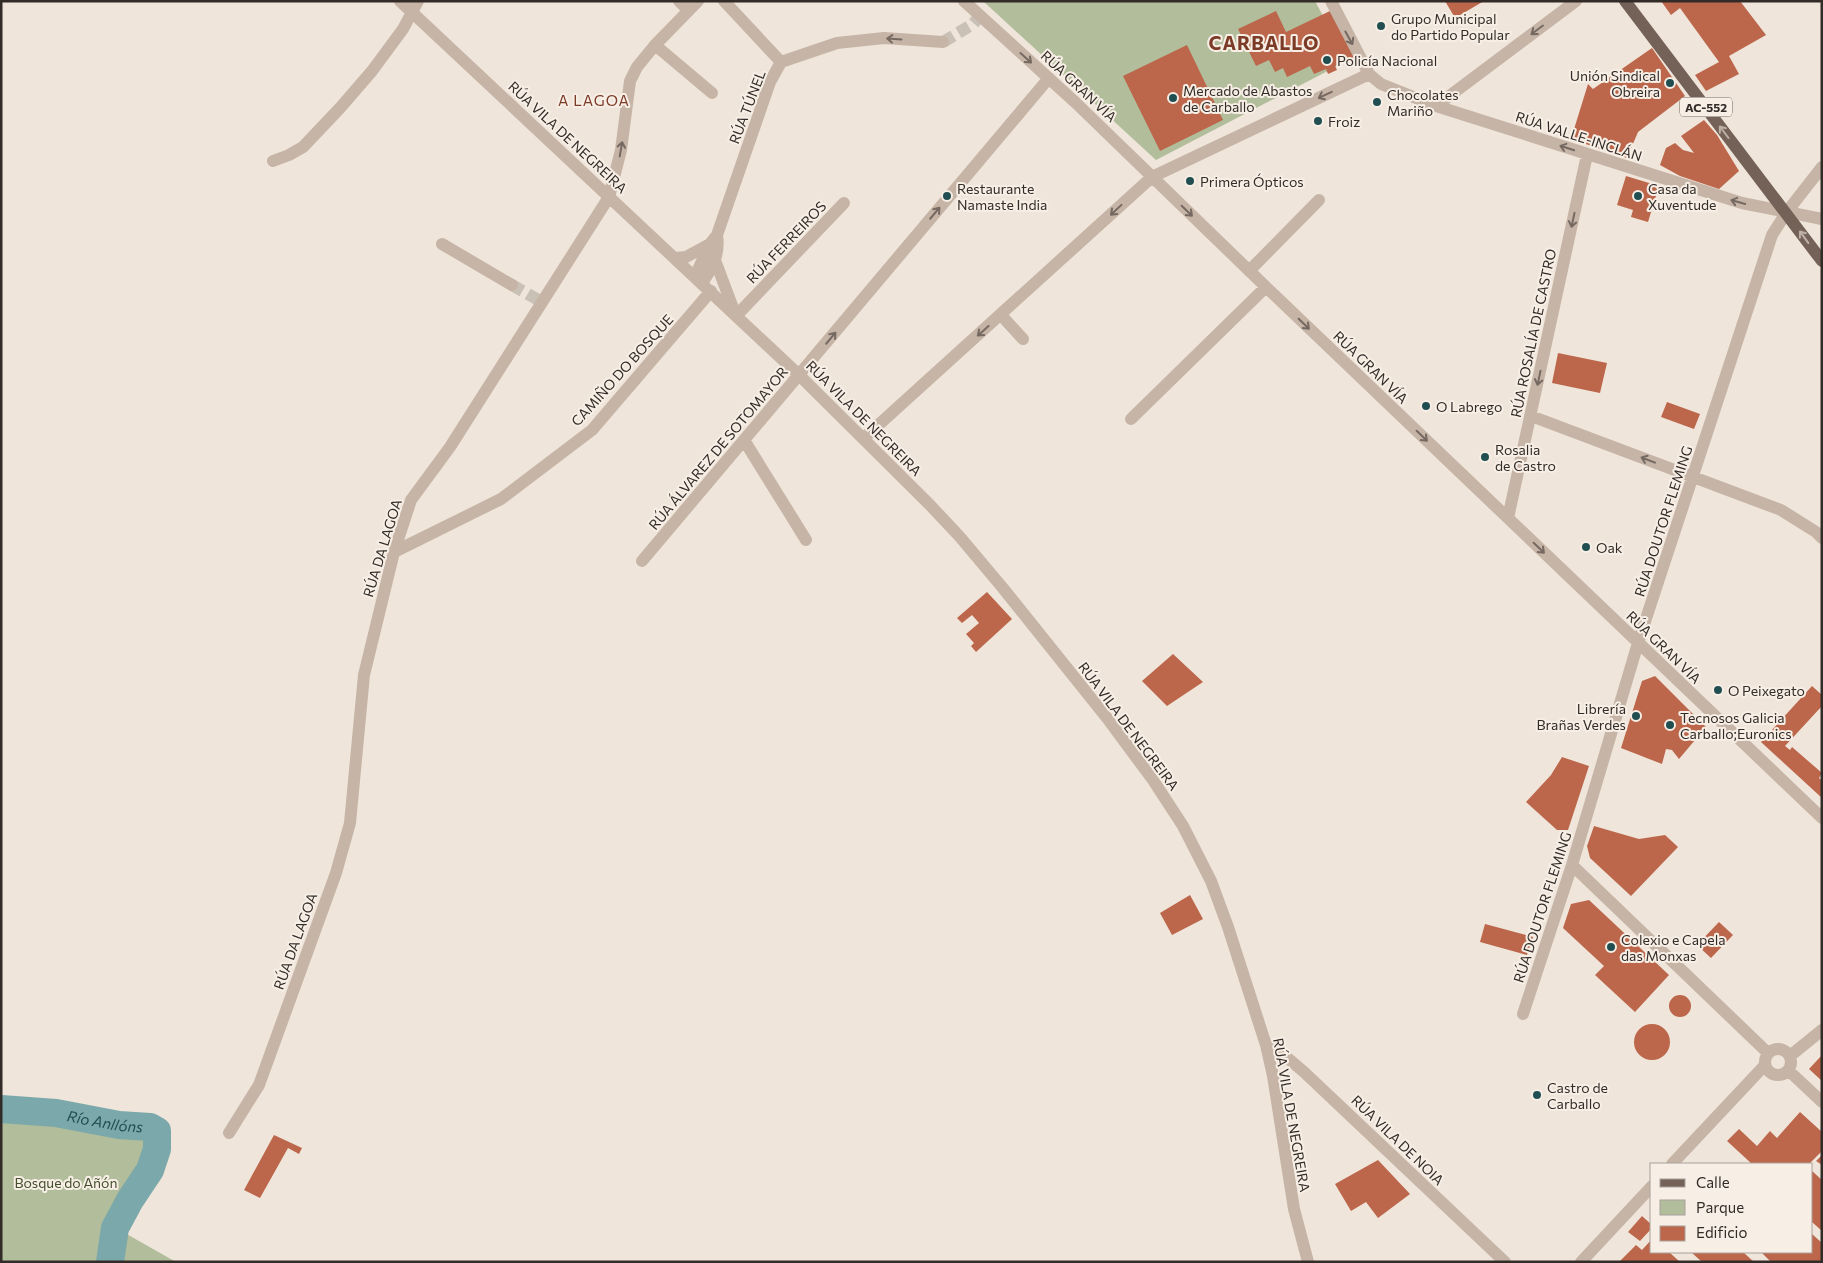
<svg xmlns="http://www.w3.org/2000/svg" width="1823" height="1263" font-family="Commissioner,sans-serif">
  <rect width="100%" height="100%" fill="#efe5da"/>
  <path fill="#b1bd9b" d="M983,1h332l32,60 -191,99z
    M1,1109l55,4 63,12 31,2 7,4c0,34 -12,41 -27,68 -6,9 -10,20 -14,29l60,34h-175z"/>
  <g fill="none" stroke-linecap="round" stroke-linejoin="round">
    <path stroke="#7ba8aa" stroke-width="28" id="s1" d="M1,1109l55,4 63,12 31,2 7,4v18l-7,21 -20,30 -15,28 -5,34"/>
  </g>
  <path fill="#bc674b" d="M1445,1h39l-29,17z
    M1661,1h79l26,34 -37,21 10,18 -33,17 -11,-16 24,-13 -39,-54 -9,7z
    M1276,11l10,21 44,-21 26,45 -21,10 2,4 -9,4 -2,-5 -12,5 -4,-8 -23,11 -4,-9 -8,4 -6,-12 -13,6 -18,-37z
    M1187,45l36,75 -63,31 -37,-75z
    M1652,48l33,48 -47,36 -11,26 -56,-19 17,-55 5,5z
    M1704,120l13,15 22,36 -20,18 -39,-13 -20,-11 6,-17 9,-5 8,7 11,3 -13,-17z
    M1626,176l33,10 -11,36 -17,-5 2,-7 -16,-5z
    M1558,353l49,10 -7,30 -48,-10z
    M1667,402l33,12 -6,15 -33,-12z
    M987,592l25,27 -36,33 -5,-6 3,-3 -8,-9 13,-11 -7,-8 -10,8 -5,-5z
    M1173,654l30,28 -36,24 -25,-25z
    M1655,676l51,51 -27,32 -7,-9 -6,-1 -4,15 -41,-16 21,-67z
    M1812,686l10,9v11l-37,40 5,4 2,-3 30,26 -3,5 3,3v17l-61,-56z
    M1562,757l27,9 -21,64h-11l-31,-28 25,-27z
    M1594,826l45,13 26,-4 13,12 -47,49 -41,-38 -3,-12z
    M1190,895l13,24 -31,16 -12,-22z
    M1589,900l80,75 -34,37 -40,-37 9,-9 -41,-38 8,-24z
    M1719,922l14,13 -22,23 -14,-13z
    M1485,924l48,13 -6,18 -47,-13z
    M1669 1006a11 11 0 1 1 22 0a11 11 0 1 1-22 0Z
    M1634 1042a18 18 0 1 1 36 0a18 18 0 1 1-36 0Z
    M1822,1055v26l-13,-12z
    M1800,1112l22,20v19l-13,13h-57l-25,-23 12,-12 18,17 13,-15 7,7z
    M274,1135l28,13 -3,6 -11,-6 -28,50 -16,-8z
    M1822,1155v10l-6,-4z
    M1378,1160l32,34 -32,24 -12,-16 -15,9 -16,-27z
    M1812,1171l10,9v51l-10,-9z
    M1642,1216l10,9v3l-12,13 -12,-9z
    M1812,1234l10,9v19h-51l-10,-10h51z
    M1652,1239v13h17l11,10h-61l17,-17 6,5z
    M1691,1252h52l11,10h-52z"/>
  <g fill="none" stroke-linecap="round" stroke-linejoin="round">
    <path stroke="#c9c0b6" stroke-width="12" stroke-dasharray="12 6" stroke-linecap="butt" d="M943,42l30,-18 7,-8
      M512,285l30,17"/>
    <path stroke="#c6b5a7" stroke-width="12" d="M400,1l399,374 130,129 31,33 42,50 105,131 46,62 30,46 28,55 17,46 38,118 7,31 21,133 14,53
      M679,1l9,9
      M724,1l57,61
      M964,1l112,102 190,184 556,531
      M1331,1l38,73 12,10 55,22 306,97 80,16
      M655,45l57,48
      M1436,106l140,-105
      M273,161l16,-6 14,-8 37,-39 32,-37 31,-42 15,-28
      M442,244l70,41
      M675,258l11,-1 24,-13
      M715,260l21,56 108,-113
      M1249,271l70,-71
      M695,276l15,-32 7,-9 53,-153 11,-20 56,-19 47,-5 59,4
      M702,283c11,-15 18,-30 15,-48
      M1001,315l22,24
      M1531,416l250,94 35,22 6,6
      M1131,419l135,-132
      M864,438l288,-261 217,-103
      M744,440l62,100
      M1508,518l79,-363
      M394,552l107,-53 91,-69 119,-139
      M642,561l407,-483
      M1572,865l196,188
      M1523,1014l49,-149 66,-222 134,-408 14,-22 36,-46
      M1266,1045l18,10 20,17 201,190
      M1765 1062a13 13 0 1 1 26 0a13 13 0 1 1-26 0Z
      M1790,1056l32,-26
      M1788,1070l34,32
      M229,1133l30,-48 77,-212 14,-50 14,-148 30,-123 17,-52 39,-53 159,-250 12,-47 9,-69 7,-14 18,-22 43,-44
      M1672,1164l93,-99
      M1581,1262l71,-76"/>
    <path stroke="#746259" stroke-width="12" d="M1625,1l197,260"/>
  </g>
  <defs><path id="oneway-shaft" d="M-6 0H5M1.5-3L5.5 0L1.5 3" fill="none" stroke-width="1.6" stroke-linecap="round" stroke-linejoin="round" transform="scale(1.25)"/></defs>
  <g stroke="#756961">
    <use href="#oneway-shaft" transform="translate(1537 30) rotate(143)"/>
    <use href="#oneway-shaft" transform="translate(1349 38) rotate(61)"/>
    <use href="#oneway-shaft" transform="translate(894 39) rotate(-176)"/>
    <use href="#oneway-shaft" transform="translate(1026 58) rotate(42)"/>
    <use href="#oneway-shaft" transform="translate(1325 95) rotate(155)"/>
    <use href="#oneway-shaft" transform="translate(1567 148) rotate(-162)"/>
    <use href="#oneway-shaft" transform="translate(621 149) rotate(-80)"/>
    <use href="#oneway-shaft" transform="translate(1738 202) rotate(-164)"/>
    <use href="#oneway-shaft" transform="translate(1116 210) rotate(137)"/>
    <use href="#oneway-shaft" transform="translate(1187 211) rotate(44)"/>
    <use href="#oneway-shaft" transform="translate(935 213) rotate(-50)"/>
    <use href="#oneway-shaft" transform="translate(1573 220) rotate(102)"/>
    <use href="#oneway-shaft" transform="translate(1304 324) rotate(44)"/>
    <use href="#oneway-shaft" transform="translate(983 331) rotate(138)"/>
    <use href="#oneway-shaft" transform="translate(831 338) rotate(-50)"/>
    <use href="#oneway-shaft" transform="translate(1539 378) rotate(102)"/>
    <use href="#oneway-shaft" transform="translate(1422 436) rotate(44)"/>
    <use href="#oneway-shaft" transform="translate(1648 460) rotate(-159)"/>
    <use href="#oneway-shaft" transform="translate(1539 548) rotate(44)"/>
  </g>
  <g stroke="#bcb0a7">
    <use href="#oneway-shaft" transform="translate(1724 132) rotate(-127)"/>
    <use href="#oneway-shaft" transform="translate(1804 237) rotate(-126)"/>
  </g>
  <g fill="#204e51" stroke="#f7efe6" stroke-width="2">
    <circle cx="1381" cy="26" r="5"/>
    <circle cx="1327" cy="60" r="5"/>
    <circle cx="1670" cy="83" r="5"/>
    <circle cx="1173" cy="98" r="5"/>
    <circle cx="1377" cy="102" r="5"/>
    <circle cx="1318" cy="121" r="5"/>
    <circle cx="1190" cy="181" r="5"/>
    <circle cx="947" cy="196" r="5"/>
    <circle cx="1638" cy="196" r="5"/>
    <circle cx="1426" cy="406" r="5"/>
    <circle cx="1485" cy="457" r="5"/>
    <circle cx="1586" cy="547" r="5"/>
    <circle cx="1718" cy="690" r="5"/>
    <circle cx="1636" cy="716" r="5"/>
    <circle cx="1670" cy="725" r="5"/>
    <circle cx="1611" cy="947" r="5"/>
    <circle cx="1537" cy="1095" r="5"/>
  </g>
  <g text-anchor="middle" dominant-baseline="central" stroke-width="4" stroke-linejoin="round" paint-order="stroke">
    <rect fill="#f7efe6" stroke="#6e6660" stroke-width="1" x="1680" y="97.5" width="52" height="19" rx="4"/>
    <g font-size="12" font-weight="bold" fill="#332b27">
      <text x="1706" y="107">AC-552</text>
    </g>
    <g font-size="14" fill="#332b27" stroke="#f7efe6" text-anchor="start">
      <text x="1391" y="18">Grupo Municipal<tspan x="1391" dy="16">do Partido Popular</tspan></text>
      <text x="1337" y="60">Policía Nacional</text>
      <text x="1660" y="75" text-anchor="end">Unión Sindical<tspan x="1660" dy="16">Obreira</tspan></text>
      <text x="1183" y="90">Mercado de Abastos<tspan x="1183" dy="16">de Carballo</tspan></text>
      <text x="1387" y="94">Chocolates<tspan x="1387" dy="16">Mariño</tspan></text>
      <text x="1328" y="121">Froiz</text>
      <text x="1200" y="181">Primera Ópticos</text>
      <text x="957" y="188">Restaurante<tspan x="957" dy="16">Namaste India</tspan></text>
      <text x="1648" y="188">Casa da<tspan x="1648" dy="16">Xuventude</tspan></text>
      <text x="1436" y="406">O Labrego</text>
      <text x="1495" y="449">Rosalia<tspan x="1495" dy="16">de Castro</tspan></text>
      <text x="1596" y="547">Oak</text>
      <text x="1728" y="690">O Peixegato</text>
      <text x="1626" y="708" text-anchor="end">Librería<tspan x="1626" dy="16">Brañas Verdes</tspan></text>
      <text x="1680" y="717">Tecnosos Galicia<tspan x="1680" dy="16">Carballo;Euronics</tspan></text>
      <text x="1621" y="939">Colexio e Capela<tspan x="1621" dy="16">das Monxas</tspan></text>
      <text x="1547" y="1087">Castro de<tspan x="1547" dy="16">Carballo</tspan></text>
    </g>
    <g font-size="14" fill="#332b27" stroke="#f7efe6">
      <text transform="translate(1079 86) rotate(43)">RÚA GRAN VÍA</text>
      <text transform="translate(747 107) rotate(-69)">RÚA TÚNEL</text>
      <text transform="translate(1579 136) rotate(18)">RÚA VALLE-INCLÁN</text>
      <text transform="translate(568 137) rotate(43)">RÚA VILA DE NEGREIRA</text>
      <text transform="translate(786 242) rotate(-46)">RÚA FERREIROS</text>
      <text transform="translate(1533 333) rotate(-78)">RÚA ROSALÍA DE CASTRO</text>
      <text transform="translate(1371 367) rotate(44)">RÚA GRAN VÍA</text>
      <text transform="translate(622 370) rotate(-48)">CAMIÑO DO BOSQUE</text>
      <text transform="translate(864 418) rotate(45)">RÚA VILA DE NEGREIRA</text>
      <text transform="translate(718 448) rotate(-50)">RÚA ÁLVAREZ DE SOTOMAYOR</text>
      <text transform="translate(1663 521) rotate(-72)">RÚA DOUTOR FLEMING</text>
      <text transform="translate(382 548) rotate(-73)">RÚA DA LAGOA</text>
      <text transform="translate(1664 647) rotate(44)">RÚA GRAN VÍA</text>
      <text transform="translate(1129 726) rotate(53)">RÚA VILA DE NEGREIRA</text>
      <text transform="translate(1542 907) rotate(-72)">RÚA DOUTOR FLEMING</text>
      <text transform="translate(295 941) rotate(-70)">RÚA DA LAGOA</text>
      <text transform="translate(1292 1115) rotate(80)">RÚA VILA DE NEGREIRA</text>
      <text transform="translate(1398 1140) rotate(44)">RÚA VILA DE NOIA</text>
    </g>
    <g font-size="14" fill="#434f2d" stroke="#f7efe6">
      <text x="66" y="1182">Bosque do Añón</text>
    </g>
    <g font-size="15" letter-spacing="1" fill="#7c3b27" stroke="#f7efe6">
      <text x="594" y="100">A LAGOA</text>
    </g>
    <g font-size="15" font-style="italic" fill="#204e51" stroke="#f7efe6">
      <text stroke="none"><textPath href="#s1" startOffset="105">Río Anllóns</textPath></text>
    </g>
    <g font-size="19" font-weight="bold" letter-spacing="1" fill="#7c3b27" stroke="#f7efe6">
      <text x="1264" y="42">CARBALLO</text>
    </g>
  </g>
  <rect width="1823" height="1263" fill="none" stroke="#332b27" stroke-width="5"/>
  <rect x="1650" y="1163" width="162" height="90" fill="#f7efe6" stroke="#a9a19a"/>
  <rect x="1660" y="1179" width="25" height="8" fill="#746259" stroke="#a9a19a"/>
  <text x="1696" y="1188" font-size="15" fill="#332b27">Calle</text>
  <rect x="1660" y="1200" width="25" height="15" fill="#b1bd9b" stroke="#a9a19a"/>
  <text x="1696" y="1213" font-size="15" fill="#332b27">Parque</text>
  <rect x="1660" y="1226" width="25" height="15" fill="#bc674b" stroke="#a9a19a"/>
  <text x="1696" y="1238" font-size="15" fill="#332b27">Edificio</text>
</svg>
